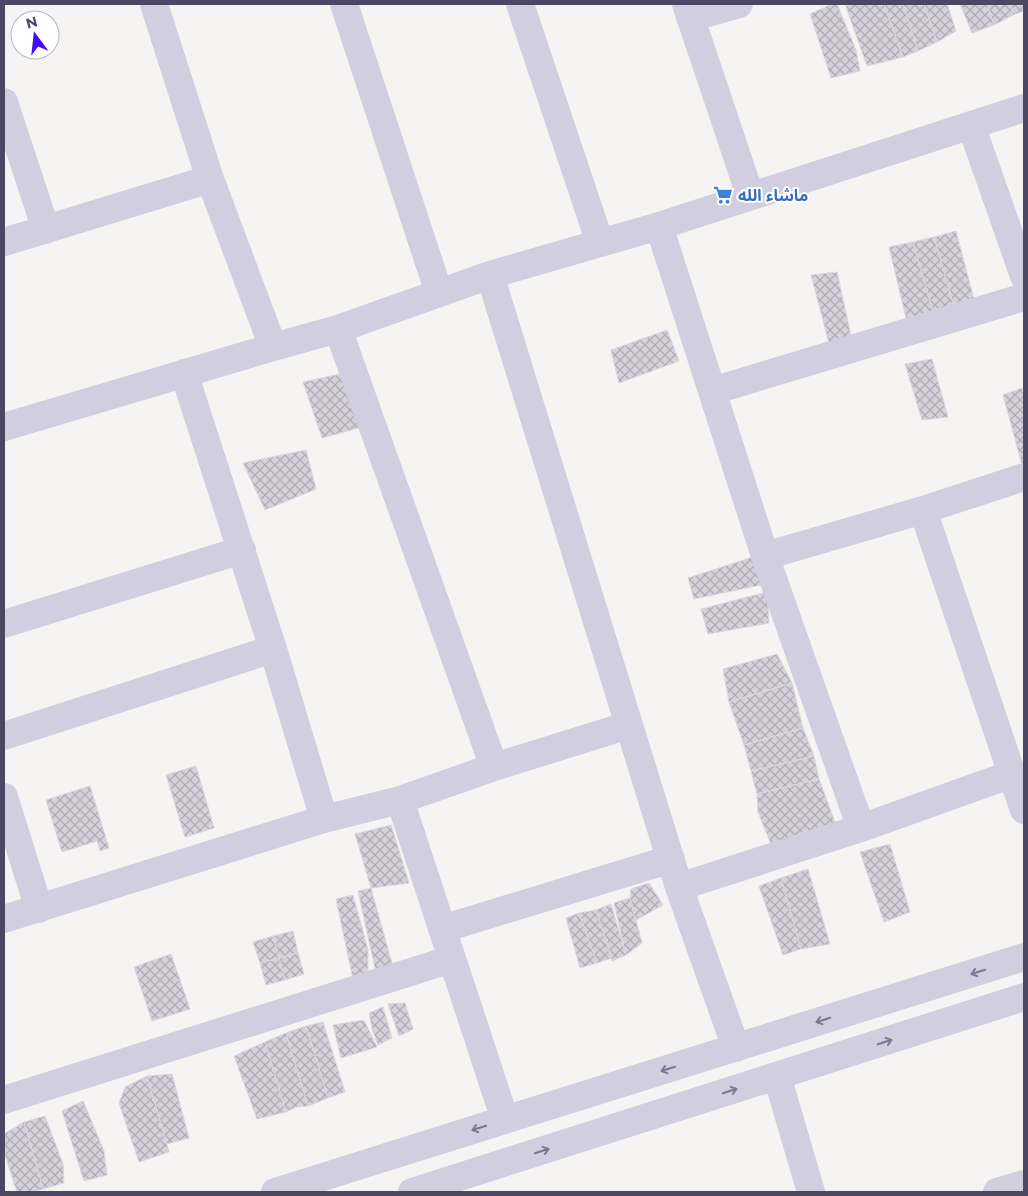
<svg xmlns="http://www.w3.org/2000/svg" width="1028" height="1196" font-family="Montserrat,'Noto Sans Arabic',sans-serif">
  <defs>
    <pattern id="building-cross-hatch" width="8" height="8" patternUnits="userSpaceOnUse" patternTransform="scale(1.25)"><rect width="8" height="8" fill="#d5d1db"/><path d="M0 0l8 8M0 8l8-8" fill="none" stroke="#afacb5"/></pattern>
  </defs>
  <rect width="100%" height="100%" fill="#f5f4f3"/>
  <path fill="url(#building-cross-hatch)" stroke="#d9d6de" d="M832,4h5l19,46 4,21 -29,7 -21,-64z
    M845,4h39l19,53 -36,9z
    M884,4h19l15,47 -15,6z
    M903,4h21l13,38 -19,9z
    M924,4h23l9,27 -19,11z
    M960,4h27l7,21 -22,8z
    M987,4h23l3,11 -19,10z
    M1010,4h14v7l-11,4z
    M956,231l19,72h-22l-19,-66z
    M934,237l19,66 -19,12 -21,-73z
    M913,242l21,73 -27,7 -18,-75z
    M837,272l15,68 -22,7 -19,-72z
    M667,330l12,31 -60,22 -8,-33z
    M932,359l16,58 -26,3 -17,-56z
    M340,374l22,53 -40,11 -19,-56z
    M1022,388l2,8v68l-2,1 -19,-70z
    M306,450l10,39 -51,21 -22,-47z
    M753,557l8,28 -67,14 -6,-21z
    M767,592l2,31 -61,11 -7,-25z
    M777,654l15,29 -63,19 -6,-33z
    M792,683l11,45 -59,17 -15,-43z
    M803,728l11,28 -63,15 -7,-26z
    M814,756l5,23 -62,15 -6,-23z
    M196,766l18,62 -29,9 -19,-62z
    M819,779l17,46 -63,24 -15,-37 -1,-18z
    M90,786l19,62 -9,3 -3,-10 -35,11 -16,-52z
    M391,825l18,58 -38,5 -16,-54z
    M890,844l20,68 -26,10 -24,-70z
    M808,869l22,75 -29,5 -20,-71z
    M781,878l20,71 -18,6 -24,-69z
    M649,883l14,22 -27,15 -6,-22 1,-9z
    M371,888l22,79 -17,6 -18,-82z
    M353,895l15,55v25l-15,4 -17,-80z
    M630,898l12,45 -16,12 -12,-52z
    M611,904l15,51 -14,6 -16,-51z
    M596,910l16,48 -15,5 -18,-50z
    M579,913l18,50 -17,5 -14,-50z
    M293,931l5,22 -19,5 -6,-22z
    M273,936l6,22 -19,5 -7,-21z
    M298,953l6,21 -19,6 -6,-22z
    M171,954l19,55 -38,12 -18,-54z
    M279,958l6,22 -19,5 -6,-22z
    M405,1003l8,26 -14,7 -11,-32z
    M383,1007l9,31 -14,7 -6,-16 -3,-16z
    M364,1020l13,27 -36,11 -8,-33z
    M323,1022l22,70 -17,6 -22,-72z
    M306,1026l22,72 -20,8 -22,-73z
    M286,1033l22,73 -12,1 -10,5 -21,-70z
    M265,1042l21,70 -29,7 -23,-63z
    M172,1074l17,64 -22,6 -20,-68z
    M147,1076l22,76 -30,10 -20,-59 6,-16z
    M83,1101l21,50 3,24 -23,6 -22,-70z
    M45,1116l18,48 1,19 -21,6 -19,-67z
    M24,1122l19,67 -11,3h-15l-13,-40v-18z"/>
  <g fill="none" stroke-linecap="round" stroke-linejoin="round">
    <path stroke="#d1cee0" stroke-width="28" d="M154,4l56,175 63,168
      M344,4l95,289
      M520,4l80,239
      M686,4l64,191
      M690,18l49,-14
      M4,102l42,128
      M971,125l53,151
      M659,226l106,330 96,272
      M4,242l206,-63
      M490,275l189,612 57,161
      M338,329l156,438
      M184,373l89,276 51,170
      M712,391l312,-94
      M4,427l269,-80 65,-18 152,-54 169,-49 365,-118
      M923,510l101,300
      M765,556l158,-46 101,-33
      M4,624l238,-74
      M4,736l269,-87
      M4,797l35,112
      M400,800l105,320
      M679,887l182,-59 151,-54
      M4,919l320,-100 76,-19 94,-33 135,-42
      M442,929l229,-70
      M777,1076l34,116
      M4,1100l448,-141
      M275,1192l749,-235
      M412,1192l612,-195
      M997,1192l27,-8"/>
  </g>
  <defs><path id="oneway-shaft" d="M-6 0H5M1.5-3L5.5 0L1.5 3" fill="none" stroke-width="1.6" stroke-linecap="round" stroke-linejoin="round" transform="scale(1.25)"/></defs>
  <g stroke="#7b778f">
    <use href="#oneway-shaft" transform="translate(978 972) rotate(163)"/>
    <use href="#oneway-shaft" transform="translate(823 1020) rotate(162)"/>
    <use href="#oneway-shaft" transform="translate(885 1042) rotate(-18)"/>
    <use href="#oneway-shaft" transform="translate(668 1069) rotate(163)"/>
    <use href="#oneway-shaft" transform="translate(730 1091) rotate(-18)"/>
    <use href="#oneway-shaft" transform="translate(479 1128) rotate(163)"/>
    <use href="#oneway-shaft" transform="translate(542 1151) rotate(-18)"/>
  </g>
  <defs>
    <g id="supermarket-bare" transform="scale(1.5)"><path d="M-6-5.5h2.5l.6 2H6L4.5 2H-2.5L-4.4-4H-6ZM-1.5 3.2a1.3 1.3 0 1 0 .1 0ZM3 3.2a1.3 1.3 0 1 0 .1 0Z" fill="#3f7fe0" stroke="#fff" stroke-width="2.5" paint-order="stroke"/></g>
  </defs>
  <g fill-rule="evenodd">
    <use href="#supermarket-bare" x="723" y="195"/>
  </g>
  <g text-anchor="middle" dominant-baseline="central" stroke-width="4" stroke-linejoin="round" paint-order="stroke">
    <g font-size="16" font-weight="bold" fill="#366cbe" stroke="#fff" text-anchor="start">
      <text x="738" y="195">ماشاء الله</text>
    </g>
  </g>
  <rect width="1028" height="1196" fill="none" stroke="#4c4863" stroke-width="10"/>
  <g transform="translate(35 35) rotate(345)"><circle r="24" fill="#ffffff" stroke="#b7b6c1"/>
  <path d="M0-4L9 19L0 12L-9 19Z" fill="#440af7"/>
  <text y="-8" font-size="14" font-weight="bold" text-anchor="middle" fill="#4c4863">N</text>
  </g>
</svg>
